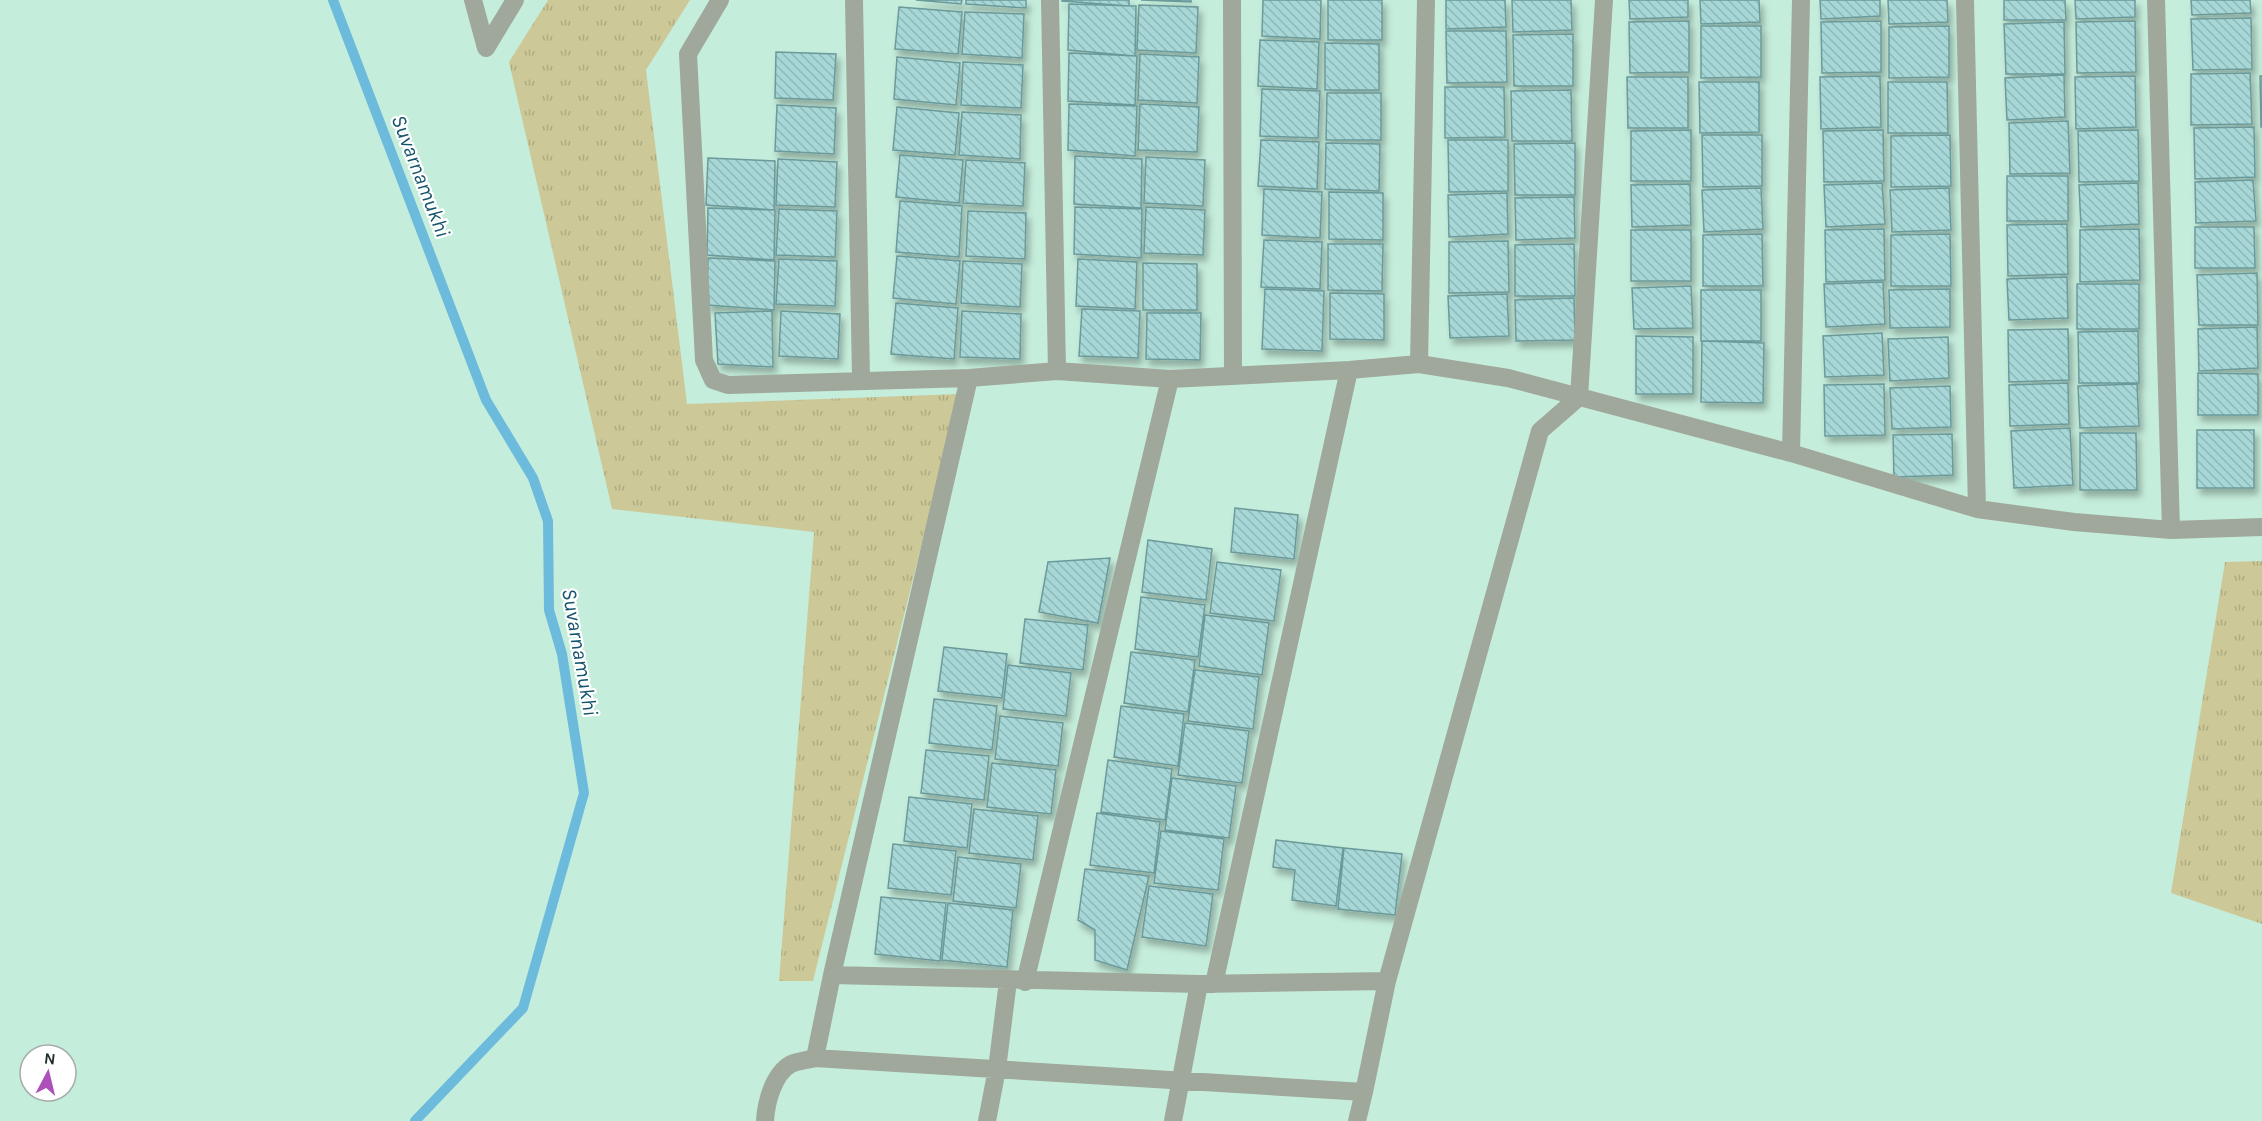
<svg xmlns="http://www.w3.org/2000/svg" width="2262" height="1121" font-family="Karla,sans-serif">
  <defs>
    <pattern id="grass-tufts" width="24" height="20" patternUnits="userSpaceOnUse" patternTransform="scale(1.5)"><rect width="24" height="20" fill="#cdc897"/><path d="M3 7l-1-3M5 7V3M7 7l1-3M15 17l-1-3M17 17v-4M19 17l1-3" fill="none" stroke="#b0ac82"/></pattern>
    <pattern id="building-back-hatch" width="6" height="6" patternUnits="userSpaceOnUse" patternTransform="scale(1.5)"><rect width="6" height="6" fill="#a7d7d7"/><path d="M-1 5l2 2M0 0l6 6M5-1l2 2" fill="none" stroke="#8fb9b9"/></pattern>
    <filter id="shadow"><feDropShadow dx="3.5" dy="6" stdDeviation="3" flood-color="#0004"/></filter>
  </defs>
  <rect width="100%" height="100%" fill="#c5eddb"/>
  <path fill="url(#grass-tufts)" d="M548,0h142l-44,70 41,334 272,-10 -146,587h-34l35,-449 -202,-23 -103,-447z
    M2262,561v363l-91,-31 54,-331z"/>
  <g fill="none" stroke-linecap="round" stroke-linejoin="round">
    <path stroke="#6cbadc" stroke-width="10" d="M333,0l153,400 47,78 15,43 1,89 13,44 22,139 -61,215 -108,113"/>
  </g>
  <path fill="url(#building-back-hatch)" stroke="#6c9a9a" stroke-width="1.5" filter="url(#shadow)" d="M916,0h46l-1,4z
    M966,0h60v8l-60,-4z
    M1129,0v6l-67,-5v-1z
    M1141,0h50v2z
    M1263,0h58l-1,39 -58,-3z
    M1328,0h54v40h-54z
    M1446,0h59l1,27 -60,2z
    M1512,0h59l1,30 -59,2z
    M1629,0h59v17l-58,2z
    M1700,0h59l1,22 -59,2z
    M1820,0h60v16l-59,3z
    M1888,0h59l1,22 -59,2z
    M2004,0h61l1,20h-62z
    M2075,0h60v17l-59,2z
    M2191,0h59l1,13 -59,2z
    M1069,4l67,2 -1,50 -67,-6z
    M1139,5l59,2 -2,46 -59,-3z
    M899,7l63,5 -4,42 -63,-5z
    M965,12l59,2 -2,44 -60,-4z
    M2251,18l1,51 -59,1 -2,-51z
    M1689,21v51l-59,1 -1,-51z
    M1881,21v51l-59,1 -1,-51z
    M2135,21l1,51 -59,1 -1,-51z
    M2064,22l1,52h-59l-2,-50z
    M1701,26h60v51l-60,1z
    M1949,26v51l-60,1v-51z
    M1446,31h60l1,51 -60,1z
    M1573,34v52h-59l-1,-51z
    M1260,40l59,2 -2,47 -59,-3z
    M1325,43l54,1v46h-54z
    M776,52l60,2 -3,46 -58,-2z
    M1069,53l68,3 -2,49 -67,-4z
    M1140,54l59,3 -2,46 -59,-3z
    M897,57l63,6 -4,42 -62,-6z
    M963,62l60,3 -2,43 -60,-3z
    M2250,73l2,51 -61,1v-51z
    M2064,75l1,42 -58,3 -2,-42z
    M1880,76l1,51 -60,2 -1,-52z
    M2135,76l1,51 -60,2 -1,-52z
    M2260,76h2v51h-1z
    M1627,77h61v51h-60z
    M1699,82h60v50l-59,1z
    M1888,82h59l1,51h-60z
    M1445,87h59l1,50 -60,1z
    M1262,89l58,2 -2,47 -58,-2z
    M1571,90l1,51h-60l-1,-50z
    M1327,93h54v47h-55z
    M1069,104l68,2 -2,50 -67,-6z
    M1140,104l59,3 -2,45 -59,-2z
    M777,105l59,3 -2,46 -59,-3z
    M897,107l62,6 -4,42 -62,-5z
    M962,112l59,3 -1,44 -61,-4z
    M2068,121l2,52 -60,1 -1,-51z
    M2254,127l1,50 -60,2 -1,-51z
    M1691,130v51h-60v-50z
    M1883,130l1,51 -60,1 -1,-51z
    M2138,130l1,51 -60,1 -1,-51z
    M1702,135h60v51l-59,1z
    M1950,135l1,51 -60,1v-51z
    M1261,140l58,2 -2,47 -59,-3z
    M1448,140h60v51l-59,1z
    M1326,143l54,1 -1,47 -54,-2z
    M1575,143v52h-60l-1,-51z
    M900,155l63,5 -4,43 -63,-6z
    M1075,156l67,3 -1,49 -67,-4z
    M1146,157l59,3 -2,46 -59,-3z
    M708,158l67,3 -1,49 -68,-5z
    M778,159l59,3 -2,45 -59,-2z
    M966,160l59,3 -2,43 -60,-3z
    M2007,176h61v45h-61z
    M2253,180l3,41 -60,2 -1,-41z
    M1882,183l3,41 -59,3 -2,-42z
    M2138,183l1,41 -58,3 -2,-42z
    M1690,184l1,41 -59,2 -1,-42z
    M1761,188l2,41 -59,3 -2,-42z
    M1949,188l2,42 -59,2 -2,-42z
    M1264,189l58,3 -2,46 -58,-3z
    M1329,192l54,1v47l-54,-1z
    M1507,193l1,41 -59,3 -1,-42z
    M1574,197l1,41 -59,2 -1,-42z
    M900,201l62,5 -3,51 -63,-5z
    M1075,207l67,2 -1,49 -67,-4z
    M1146,207l59,3 -2,45 -59,-2z
    M708,208l67,2 -1,50 -67,-5z
    M779,209l58,2 -2,46 -59,-2z
    M968,211l58,2 -1,46 -59,-3z
    M2067,224l1,50 -60,2 -1,-51z
    M2195,227h59l1,41h-60z
    M1884,229l1,51 -59,2 -1,-52z
    M2139,229l1,51 -60,2v-52z
    M1631,230h60v51h-60z
    M1762,234l1,52h-60v-51z
    M1950,234l1,52h-60v-51z
    M1264,240l58,2 -2,47 -59,-2z
    M1508,241l1,51 -60,1v-51z
    M1328,244h55l-1,47 -54,-1z
    M1574,244l1,52h-60v-51z
    M897,256l63,5 -4,43 -63,-6z
    M708,258l67,3 -1,49 -67,-5z
    M779,259l58,2 -2,45 -59,-2z
    M1078,259l59,3 -2,47 -59,-3z
    M963,261l59,3 -2,43 -59,-4z
    M1143,263l54,1v46h-54z
    M2257,273l1,52h-59l-2,-50z
    M2067,277l1,41 -59,2 -2,-41z
    M1883,282l2,42 -59,3 -2,-43z
    M2077,284h62v45h-62z
    M1691,286l2,42 -59,1 -2,-41z
    M1265,289l59,2 -2,60 -60,-2z
    M1950,289v38l-60,1 -1,-38z
    M1701,290h60v51h-60z
    M1330,293l54,1v46l-54,-1z
    M1507,294l2,42 -59,2 -2,-42z
    M1574,298l1,42 -59,1 -1,-41z
    M896,303l62,5 -4,51 -63,-5z
    M1082,309l58,2 -2,47 -59,-2z
    M772,311l1,56 -55,-3 -3,-51z
    M781,311l59,3 -2,45 -59,-3z
    M962,311l59,3 -1,45 -60,-2z
    M1147,313h54l-1,47 -54,-1z
    M2257,327l1,41 -59,3 -1,-42z
    M2068,329l1,51 -60,2 -1,-52z
    M2138,331l1,52h-60l-1,-51z
    M1882,333l2,42 -59,2 -2,-41z
    M1636,336l57,1v57h-57z
    M1948,337l1,41 -59,3 -2,-42z
    M1702,341l62,2 -1,60 -62,-1z
    M2198,373l60,1v41h-60z
    M2068,383l1,41 -59,2 -1,-41z
    M1884,384l1,51 -60,1 -1,-51z
    M2137,384l2,42 -59,2 -2,-42z
    M1950,386l1,41 -59,2 -2,-41z
    M2070,428l3,57 -59,3 -3,-57z
    M2197,430h57v58h-57z
    M2080,433h56l1,57h-57z
    M1952,434l1,41 -59,2 -1,-42z
    M1235,508l63,7 -4,44 -63,-7z
    M1148,540l64,9 -6,51 -64,-8z
    M1110,558l-12,65 -59,-11 9,-50z
    M1217,562l64,8 -7,51 -64,-8z
    M1141,597l64,8 -7,52 -63,-8z
    M1205,615l64,8 -7,52 -63,-9z
    M1025,619l63,6 -5,45 -63,-7z
    M944,647l63,7 -5,44 -64,-7z
    M1131,652l64,8 -7,52 -64,-9z
    M1008,665l63,8 -5,43 -63,-7z
    M1195,670l64,7 -6,52 -65,-8z
    M934,699l63,7 -5,44 -63,-7z
    M1121,706l63,8 -6,52 -64,-9z
    M1000,716l63,7 -5,43 -63,-7z
    M1185,723l64,8 -7,52 -64,-8z
    M926,750l63,6 -5,44 -63,-7z
    M1108,760l64,9 -7,51 -64,-8z
    M992,763l64,7 -5,44 -64,-7z
    M1172,778l64,8 -7,52 -64,-8z
    M909,797l63,7 -5,44 -63,-7z
    M974,809l64,7 -5,44 -64,-7z
    M1097,813l63,9 -6,51 -64,-8z
    M1161,831l63,8 -6,51 -64,-7z
    M1276,840l67,8 -7,58 -44,-6 3,-30 -22,-3z
    M893,844l63,7 -5,44 -63,-7z
    M1344,848l58,6 -7,61 -57,-6z
    M958,857l63,7 -5,44 -63,-7z
    M1085,869l64,7 -22,94 -32,-10v-30l-17,-10z
    M1149,886l64,8 -7,52 -64,-9z
    M881,897l65,6 -6,58 -65,-7z
    M948,903l65,7 -6,57 -65,-7z"/>
  <g fill="none" stroke-linecap="round" stroke-linejoin="round">
    <path stroke="#9fa89a" stroke-width="18" d="M473,0l13,48 29,-48
      M720,0l-32,54 16,306 9,20 15,5 241,-7 88,-7 113,8 179,-9 70,-6 89,14 283,75 186,56 97,13 97,8 91,-3
      M854,0l7,379
      M1050,0l7,371
      M1232,0l1,374
      M1965,0l12,509
      M2156,0l15,530
      M1419,364l7,-364
      M969,378l-137,597 367,9 188,-3
      M1791,453l10,-453
      M1025,982l145,-603
      M1214,984l135,-614
      M815,1058l17,-83
      M1364,1092l23,-111 153,-550 39,-34 25,-397
      M765,1121c1,-18 8,-47 26,-57 7,-3 17,-4 24,-6l549,34 -7,29
      M987,1121l10,-52 11,-88
      M1173,1121l26,-137"/>
  </g>
  <g text-anchor="middle" dominant-baseline="central" stroke-width="4.5" stroke-linejoin="round" paint-order="stroke">
    <g font-size="21" font-style="italic" fill="#14546c" stroke="#fff">
      <text transform="translate(421 176) rotate(69)">Suvarnamukhi</text>
      <text transform="translate(580 652) rotate(80)">Suvarnamukhi</text>
    </g>
  </g>
  <g transform="translate(48 1073) rotate(7)"><circle r="28" fill="#ffffff" stroke="#a5aca9" stroke-width="1.5"/>
  <path d="M0-4.5L10 22L0 15L-10 22Z" fill="#ae50ba"/>
  <text y="-9" font-size="16" font-weight="bold" text-anchor="middle" fill="#1f2f28">N</text>
  </g>
</svg>
